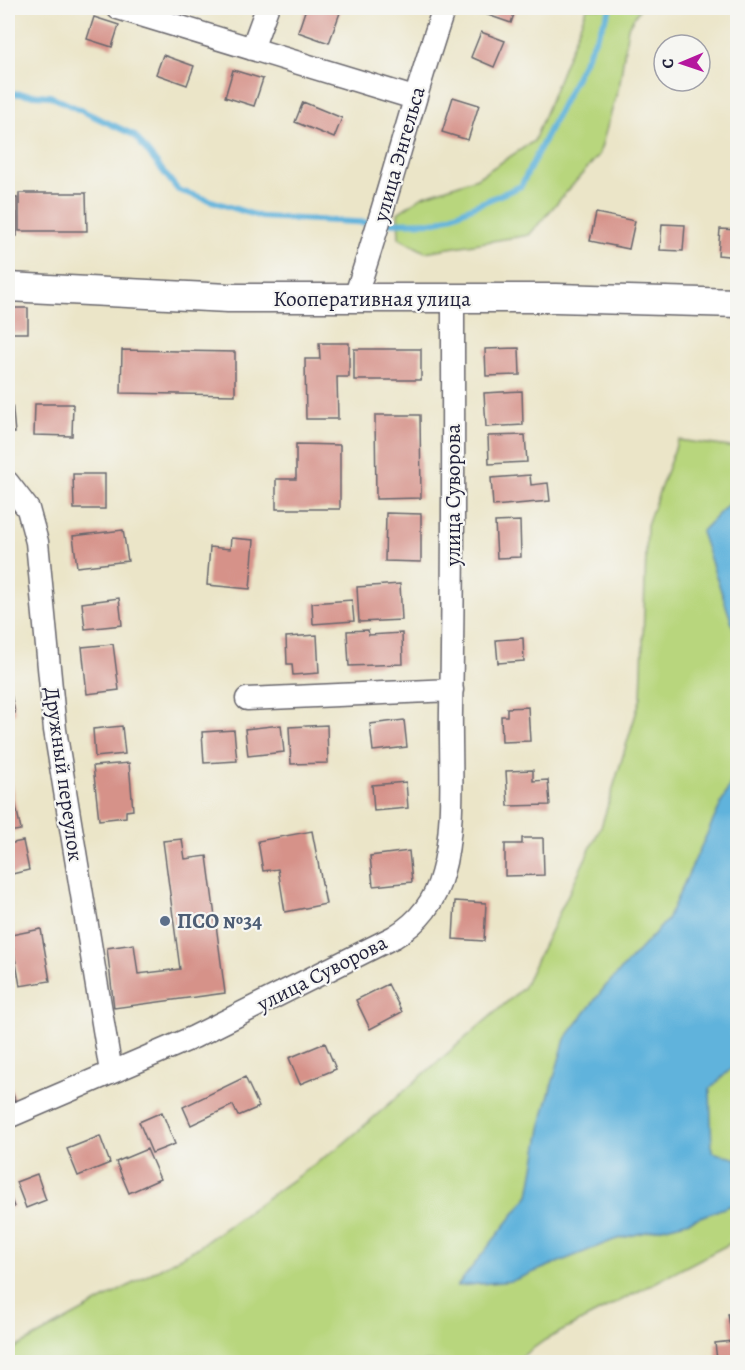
<svg xmlns="http://www.w3.org/2000/svg" width="745" height="1370" font-family="Alegreya,serif">
  <rect width="100%" height="100%" fill="#f6f6f2"/>
  <filter id="ink" filterUnits="userSpaceOnUse"><feTurbulence type="fractalNoise" baseFrequency=".0167" numOctaves="2"/><feDisplacementMap in="SourceGraphic" scale="12" xChannelSelector="R" yChannelSelector="G"/><feConvolveMatrix kernelMatrix="1 2 1 2 8 2 1 2 1" color-interpolation-filters="sRGB"/></filter>
  <filter id="wash" filterUnits="userSpaceOnUse"><feTurbulence type="fractalNoise" baseFrequency=".008" numOctaves="4" result="noise"/><feDisplacementMap in="SourceGraphic" scale="24" xChannelSelector="R" yChannelSelector="G"/><feGaussianBlur stdDeviation="1.35" result="paint"/><feColorMatrix in="noise" values="0 0 0 0 0 0 0 0 0 0 0 0 0 0 0 0 0 1.4 0 .05"/><feComposite in="paint" operator="in"/></filter>
  <g filter="url(#wash)">
    <rect width="100%" height="100%" fill="#ebe5c8"/>
    <path fill="#b8d67d" stroke="#6d7c5c" stroke-width="1.5" d="M587,8h53l-12,19 -8,55 -21,73 -70,80 -104,17 -26,-14 -1,-25 25,-17 54,-18 57,-37z
      M678,440l59,8v792l-192,100 -31,22h-506v-10l189,-104 146,-104 180,-156 79,-164 39,-127 6,-172z"/>
    <path fill="#61b3dc" stroke="#426a8c" stroke-width="1.5" d="M737,495h1l-1,143 -36,-106z
      M737,773v290l-27,26 2,63 25,7v44l-47,18 -76,19 -102,41 -55,5 72,-91 15,-83 21,-73 39,-51 63,-68 66,-142z"/>
    <g fill="none" stroke-linecap="round" stroke-linejoin="round">
      <path stroke="#61b3dc" stroke-width="6" d="M8,93l42,3 84,39 44,55 83,27 112,6
        M384,223l53,-1 84,-36 90,-178"/>
    </g>
    <g id="blocks">
      <path fill="#d69289" d="M306,8l35,2 -12,33 -31,-11z
        M487,8h29l-5,15 -26,-9z
        M94,17l25,8 -7,22 -25,-8z
        M481,32l24,9 -11,26 -23,-10z
        M163,55l31,11 -7,19 -31,-11z
        M233,70l30,9 -9,27 -29,-9z
        M453,97l26,8 -11,35 -26,-8z
        M303,102l39,16 -8,20 -39,-16z
        M19,193h67l1,38h-68z
        M8,197l9,1v38h-9z
        M596,213l39,8 -6,28 -39,-8z
        M662,224l23,1 -2,26 -23,-1z
        M720,229l18,1v27l-20,-2z
        M8,308h20v25h-20z
        M319,343h30v34h-12l1,42h-32l-1,-60h15z
        M519,348l1,27 -34,1 -1,-27z
        M354,349h67v31h-67z
        M122,350l113,2v43l-114,-2z
        M522,391l1,34 -37,2 -2,-34z
        M12,401l3,32h-7v-31z
        M35,404h38l-1,32 -38,-1z
        M375,415h45l1,83 -45,1z
        M525,435l2,27 -38,2 -1,-28z
        M296,444l44,1v64h-64v-30h20z
        M73,474h32v35h-31z
        M530,475l1,10 17,-2 2,18 -57,5 -2,-28z
        M386,513l35,1v48l-36,-1z
        M520,521l1,36 -24,1 -2,-36z
        M123,530l5,31 -51,6 -4,-31z
        M231,538l23,2 -4,49 -43,-4 3,-38 20,2z
        M400,584l2,36 -43,2 -2,-35z
        M119,598l3,27 -37,4 -3,-26z
        M352,600l2,21 -41,3 -1,-21z
        M368,630l1,5 33,-2 1,31 -54,2 -2,-35z
        M317,635l2,38 -26,2 -1,-11h-5l-1,-27z
        M523,638l1,23 -26,2 -2,-23z
        M113,644l6,46 -32,4 -5,-47z
        M11,694l4,19 -7,2v-20z
        M528,707l2,34 -28,1 -1,-26h6v-8z
        M404,720l3,27 -34,4 -3,-27z
        M281,725l3,27 -36,4 -3,-27z
        M327,725l1,38 -37,1 -2,-37z
        M122,726l3,28 -30,3 -2,-28z
        M234,730l3,31 -33,2 -2,-31z
        M129,763l4,47 -7,1v6l-27,3 -6,-54z
        M8,769l13,61 -13,2z
        M533,770v11l15,-1 2,25 -42,1 -2,-35z
        M406,782l2,26 -34,3 -2,-26z
        M312,831l14,73 -41,8 -7,-43 -15,2 -5,-30z
        M522,838h21l1,37 -39,1v-32h17z
        M182,839l3,20 22,-3 18,137 -111,15 -7,-60 27,-4 4,30 42,-5 -17,-128z
        M23,841l6,29 -21,5v-31z
        M409,851l3,31 -39,4 -3,-30z
        M455,901l31,2 -2,38 -31,-2z
        M41,929l9,52 -30,5 -9,-51z
        M388,984l14,28 -32,17 -14,-29z
        M325,1043l11,26 -36,15 -11,-26z
        M245,1077l14,30 -21,9 -5,-11 -42,20 -8,-18z
        M8,1080l7,20 -7,3z
        M162,1112l13,32 -23,9 -13,-31z
        M100,1136l10,27 -32,13 -11,-27z
        M147,1149l13,30 -31,14 -13,-31z
        M37,1174l9,26 -20,8 -10,-26z
        M8,1191l6,16 -6,2z
        M738,1313v44l-21,3 -2,-17 17,-2 -4,-27z"/>
    </g>
  </g>
  <g filter="url(#ink)">
    <use href="#blocks" fill-opacity="0" stroke="#68666c" stroke-width="1.5"/>
    <g fill="none" stroke-linecap="round" stroke-linejoin="round">
      <g stroke="#68666c" stroke-width="25">
        <path id="minor" d="M118,8l296,90
          M252,49l15,-41
          M354,300c33,-97 57,-196 90,-292
          M8,483l20,26 9,33 18,188 56,342
          M247,699l205,-9
          M8,1117l186,-80 200,-100c25,-15 41,-35 48,-63 14,-47 8,-115 9,-164 3,-137 2,-274 2,-410"/>
      </g>
      <g stroke="#68666c" stroke-width="31">
        <path id="tertiary" d="M8,287l220,11h328l182,5"/>
      </g>
      <use href="#minor" stroke="#fff" stroke-width="22"/>
      <use href="#tertiary" stroke="#fff" stroke-width="28"/>
    </g>
  </g>
  <circle fill="#5c6f8a" stroke="#f6f6f2" stroke-width="2" cx="165" cy="921" r="6"/>
  <g text-anchor="middle" dominant-baseline="central" stroke-width="4.5" stroke-linejoin="round" paint-order="stroke">
    <g font-size="21" fill="#22223b" stroke="#f6f6f2">
      <text transform="translate(399 154) rotate(-74)">улица Энгельса</text>
      <text x="372" y="299">Кооперативная улица</text>
      <text transform="translate(453 495) rotate(-90)">улица Суворова</text>
      <text transform="translate(64 774) rotate(82)">Дружный переулок</text>
      <text transform="translate(322 973) rotate(-27)">улица Суворова</text>
    </g>
    <g font-size="21" font-weight="bold" fill="#4e5e75" stroke="#f6f6f2" text-anchor="start">
      <text x="177" y="921">ПСО №34</text>
    </g>
  </g>
  <rect width="745" height="1370" fill="none" stroke="#f6f6f2" stroke-width="30"/>
  <g transform="translate(682 63) rotate(268)"><circle r="28" fill="#f6f6f2" stroke="#a1a1a9" stroke-width="1.5"/>
  <path d="M0-4.5L10 22L0 15L-10 22Z" fill="#b5179e"/>
  <text y="-9" font-size="16" font-weight="bold" text-anchor="middle" fill="#22223b">С</text>
  </g>
</svg>
